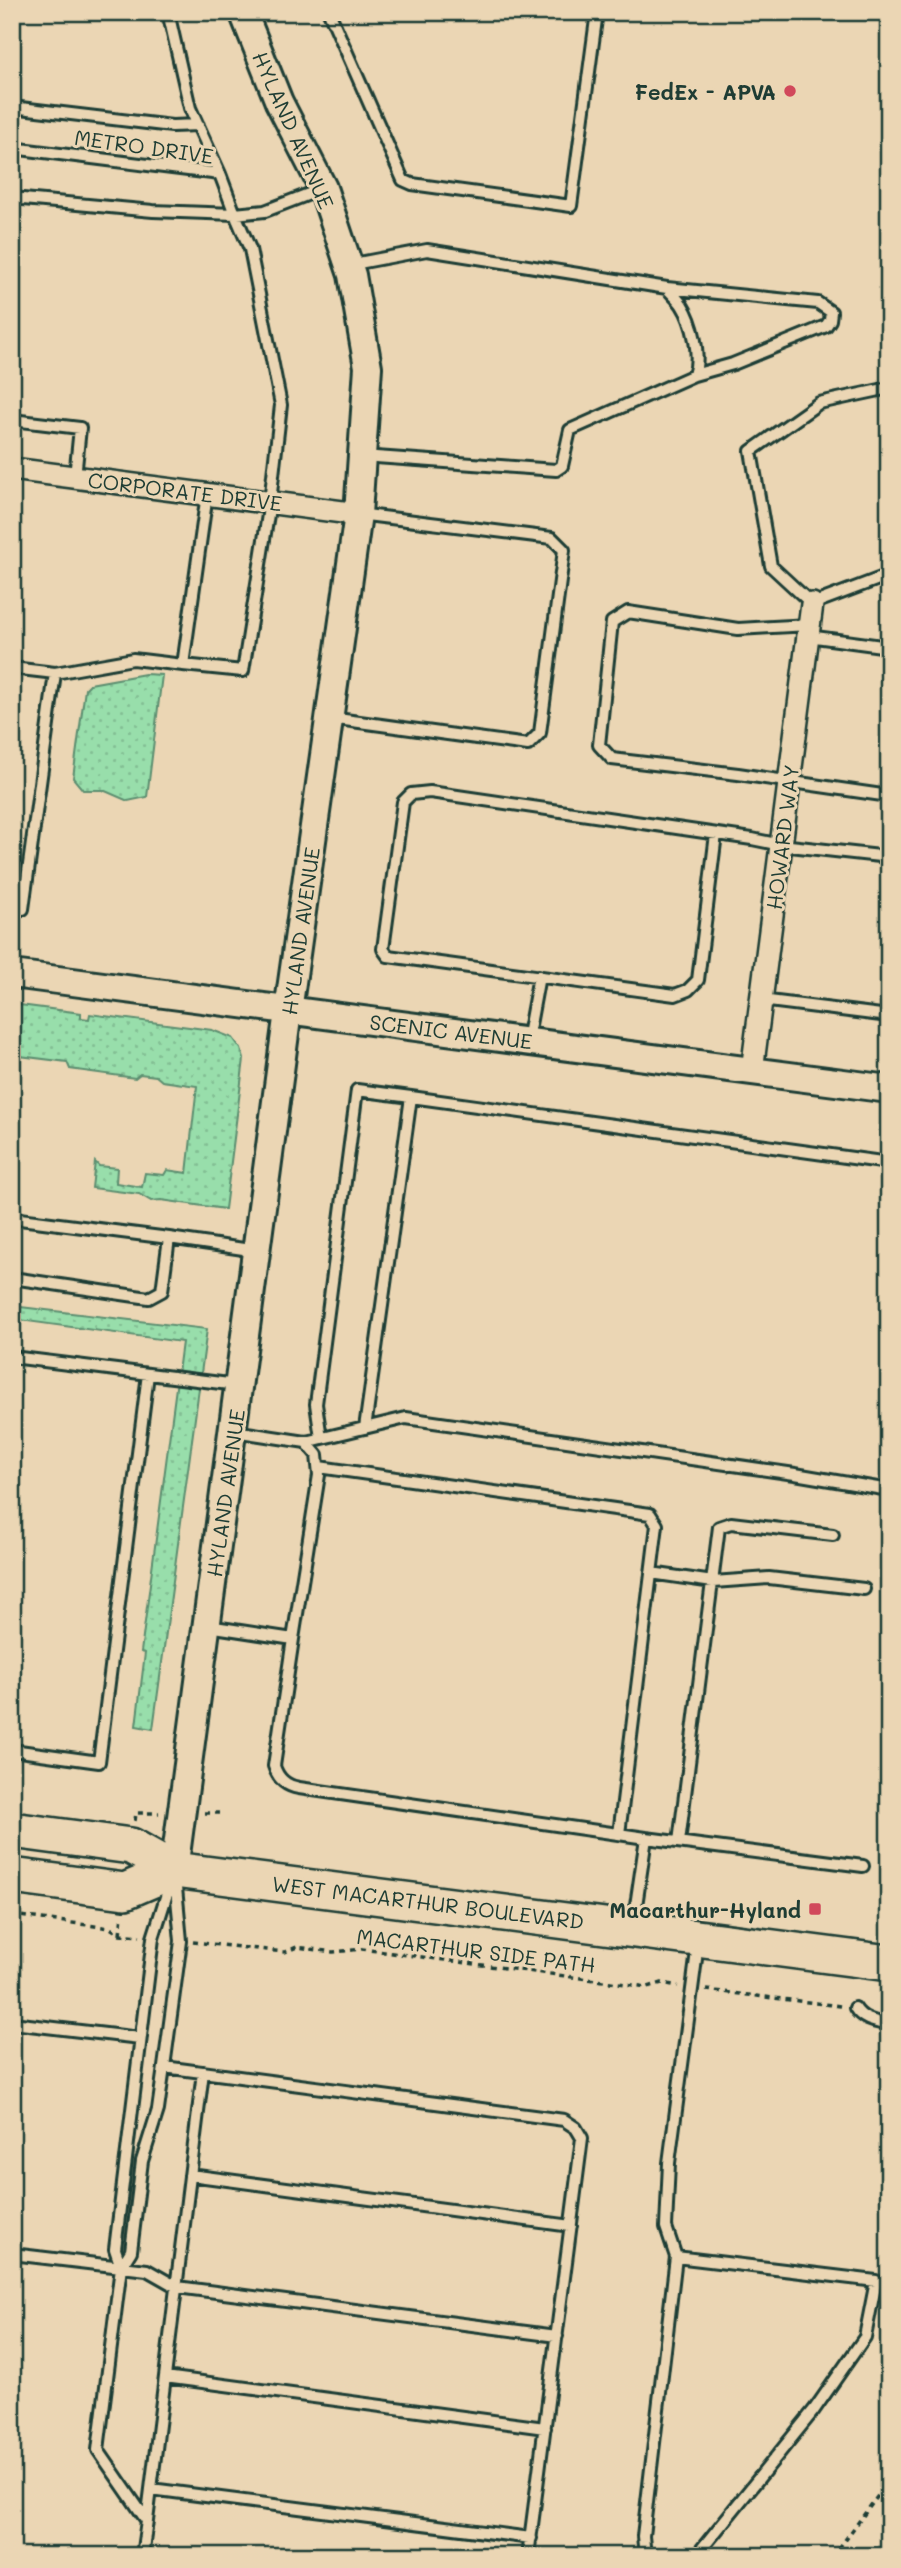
<svg xmlns="http://www.w3.org/2000/svg" width="901" height="2568" font-family="Mali,sans-serif">
  <defs>
    <pattern id="garden-dots" width="8" height="8" patternUnits="userSpaceOnUse" patternTransform="scale(1.75)"><rect width="8" height="8" fill="#98deab"/><path d="M2 2h.1M6 6h.1" fill="none" stroke="#83bf94" stroke-width="1.8" stroke-linecap="round"/></pattern>
  </defs>
  <rect width="100%" height="100%" fill="#ebd6b4"/>
  <filter id="ink" filterUnits="userSpaceOnUse"><feTurbulence type="fractalNoise" baseFrequency=".0143" numOctaves="2"/><feDisplacementMap in="SourceGraphic" scale="14" xChannelSelector="R" yChannelSelector="G"/><feConvolveMatrix kernelMatrix="1 2 1 2 8 2 1 2 1" color-interpolation-filters="sRGB"/></filter>
  <g filter="url(#ink)">
    <path fill="url(#garden-dots)" stroke="#5c8e70" stroke-width="2" d="M145,674l17,1 -15,122 -19,4 -25,-11h-20l-10,-12 12,-89 5,-5z
      M12,1004l69,9v5l8,1 1,-5 122,16 21,8 8,11 3,10 -19,150 -64,-9 -10,1 -12,-7 -47,-6 3,-26 4,4 18,2 -1,15 26,4 3,-14 19,2 3,-5 20,3 10,-87 -35,-5 -6,-5 -16,-2 -5,4 -65,-9 -3,-7 -55,-7z
      M12,1306l195,23 -54,400 -17,-3 9,-73 -4,-1 41,-310 -170,-23z"/>
    <g fill="none" stroke-linecap="round" stroke-linejoin="round">
      <g stroke="#1f3d34" stroke-width="16">
        <path id="service" d="M168,12l22,96 30,66
          M329,12l74,168 9,4 159,22 26,-194
          M12,107l160,19 26,-1
          M12,148l208,26 15,40 30,-3 57,-22
          M12,198l141,13 82,3 15,35 31,156 -11,97 -27,169 -60,-6
          M348,265l79,-15 240,38c5,6 11,11 15,17 11,17 19,51 12,70l-124,55 -8,36 -6,4 -194,-14
          M667,288l151,15 13,9 -1,8 -4,6 -93,38 -39,11
          M889,388l-70,15 -68,48 20,115 41,38 77,-29
          M12,420l68,8 -5,49
          M810,625l-72,4 -110,-17 -16,10 -13,123 13,14 126,15 151,22
          M808,636l81,11
          M12,668l43,5
          M330,718l198,27 12,-12 24,-183 -12,-12 -194,-24
          M716,834l-18,146 -10,10 -13,5 -287,-39 -5,-7 20,-147 8,-8 19,-2 322,47 29,6 108,12
          M12,908l11,1 32,-236 78,-14 50,6 24,-171
          M761,1000l128,16
          M527,1041l12,-65
          M411,1097l478,66
          M12,1218l157,20 -7,53 -13,7 -137,-20
          M169,1238l88,13
          M12,1357l225,28
          M234,1431l72,11 11,13 2,20 -26,164
          M321,1438l-5,-34 41,-314 54,7 -46,331
          M306,1442l100,-24 389,56 94,16
          M319,1467l331,47 7,11 -38,309
          M651,1573l62,9 56,-4 95,11
          M208,1626l85,13 -19,127c4,13 12,20 25,22l347,50 -13,88
          M12,1750l87,12 49,-388
          M646,1838l217,28
          M679,1842l40,-315 12,-4 102,12
          M855,2008c7,12 21,14 34,17
          M12,2023l128,15
          M164,2067l400,53 12,8 6,10 -54,418
          M190,2175l381,51
          M12,2254l135,16 30,17 380,49
          M676,2257l200,24 -11,56 -51,73 -118,146
          M121,2267l-6,-18 38,-311 18,-57
          M165,2377l380,51
          M151,2489l380,49
          M147,2521l56,-449
          M142,2556l5,-35 -49,-71 23,-183 10,-16 11,-90 16,-51 6,-43 17,-126 -6,-64
          M645,2556l-2,-20 33,-279 -10,-30 3,-64 29,-219"/>
      </g>
      <g stroke="#1f3d34" stroke-width="26">
        <path id="minor" d="M12,469l346,45
          M752,1071l60,-467"/>
      </g>
      <g stroke="#1f3d34" stroke-width="32">
        <path id="tertiary" d="M12,974l877,115
          M174,1870l114,-859 70,-497 10,-147 -16,-92 -29,-87 -44,-86 -36,-90"/>
      </g>
      <g stroke="#1f3d34" stroke-width="40">
        <path id="primary" d="M12,1830l119,16 43,24 715,93
          M12,1876l113,15 49,-21"/>
      </g>
      <path stroke="#1f3d34" stroke-width="3.5" stroke-dasharray="5 5" stroke-linecap="butt" d="M205,1813h20
        M135,1821l1,-8h23
        M12,1915l98,13 10,6 20,2
        M120,1934l2,-19
        M193,1942l92,10 12,-5 36,5 29,-3 286,38 14,-4 16,3
        M706,1990l135,16
        M833,2556l56,-75"/>
      <use href="#service" stroke="#ebd6b4" stroke-width="10"/>
      <use href="#minor" stroke="#ebd6b4" stroke-width="21"/>
      <use href="#tertiary" stroke="#ebd6b4" stroke-width="26"/>
      <use href="#primary" stroke="#ebd6b4" stroke-width="35"/>
    </g>
  </g>
  <g fill="#d1495b" stroke="#ebd6b4" stroke-width="2.5">
    <circle cx="790" cy="91" r="7"/>
    <rect x="808" y="1902" width="14" height="14" rx="3.5"/>
  </g>
  <g text-anchor="middle" dominant-baseline="central" stroke-width="6" stroke-linejoin="round" paint-order="stroke">
    <g font-size="21" font-weight="bold" fill="#1f3d34" stroke="#ebd6b4" text-anchor="end">
      <text x="776" y="91">FedEx - APVA</text>
      <text x="801" y="1909">Macarthur-Hyland</text>
    </g>
    <g font-size="21" fill="#1f3d34" stroke="#ebd6b4">
      <text transform="translate(294 130) rotate(66)">HYLAND AVENUE</text>
      <text transform="translate(144 146) rotate(8)">METRO DRIVE</text>
      <text transform="translate(185 491) rotate(7)">CORPORATE DRIVE</text>
      <text transform="translate(782 837) rotate(-83)">HOWARD WAY</text>
      <text transform="translate(300 931) rotate(-82)">HYLAND AVENUE</text>
      <text transform="translate(451 1031) rotate(7)">SCENIC AVENUE</text>
      <text transform="translate(225 1493) rotate(-82)">HYLAND AVENUE</text>
      <text transform="translate(428 1902) rotate(7)">WEST MACARTHUR BOULEVARD</text>
      <text transform="translate(476 1950) rotate(7)">MACARTHUR SIDE PATH</text>
    </g>
  </g>
  <rect width="901" height="2568" fill="none" stroke="#ebd6b4" stroke-width="42"/>
  <rect x="21" y="21" width="859" height="2526" fill="none" stroke="#1f3d34" stroke-width="2.5" filter="url(#ink)"/>
</svg>
